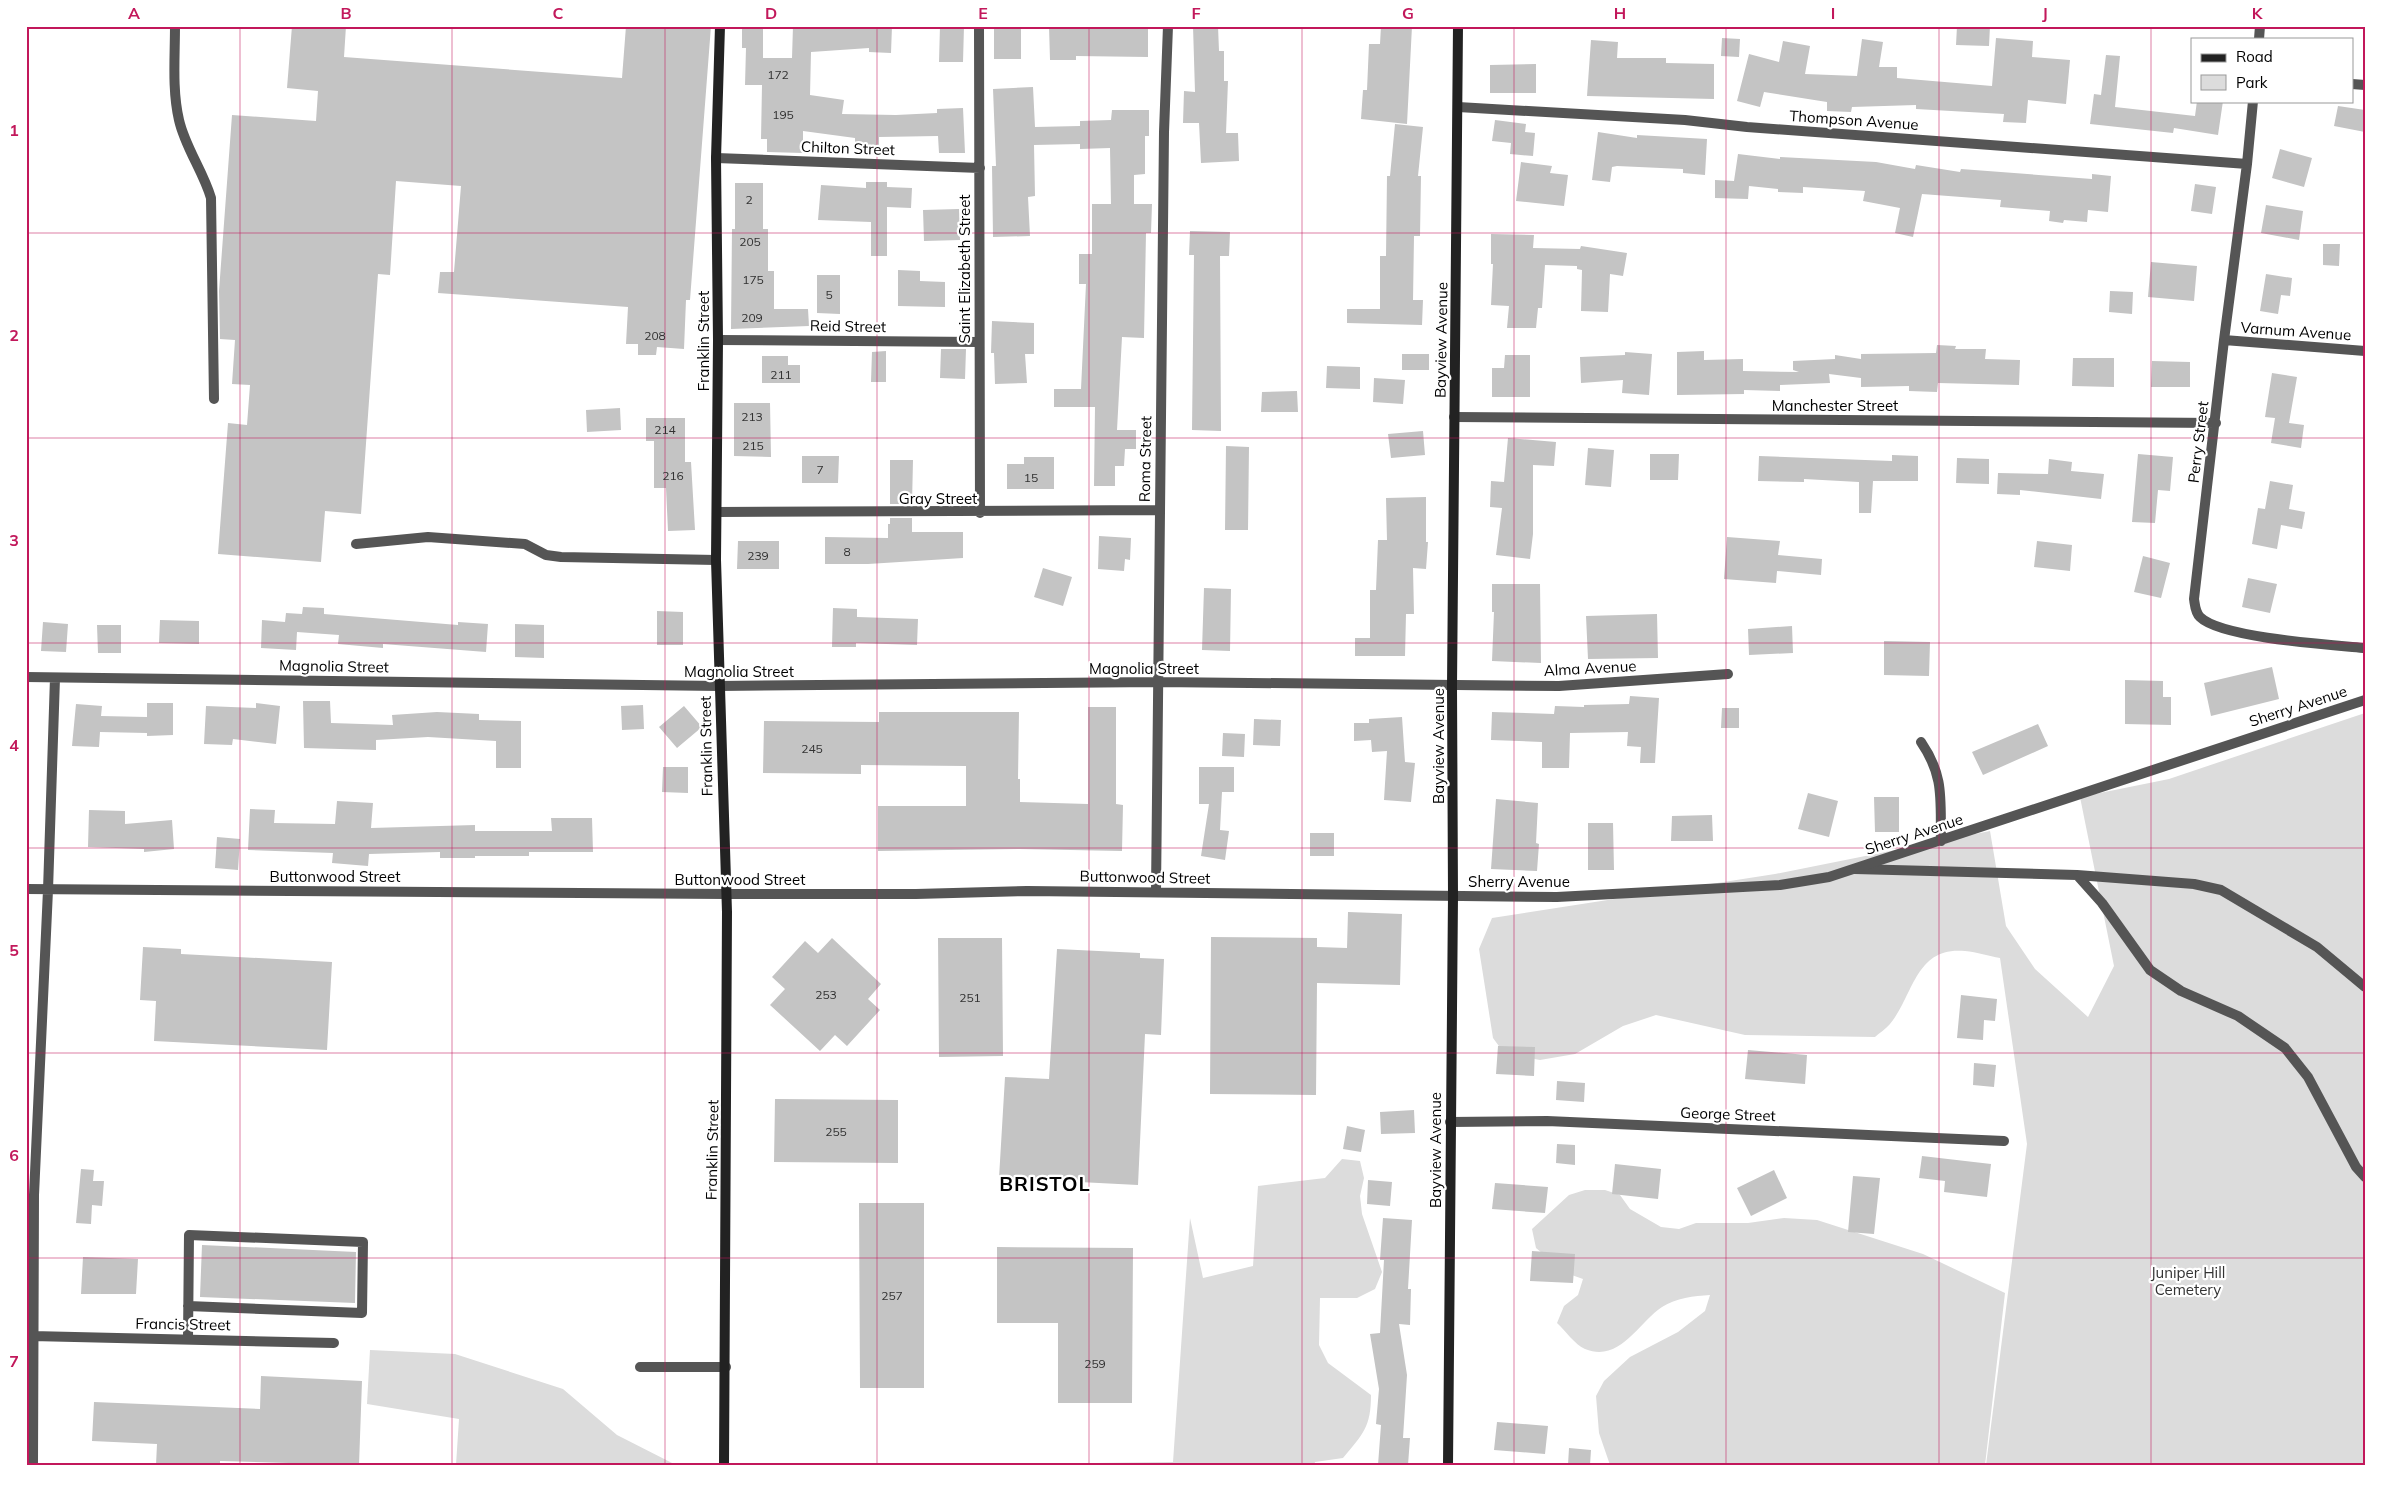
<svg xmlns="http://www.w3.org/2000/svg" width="2391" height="1491" font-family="Mulish,sans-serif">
  <rect width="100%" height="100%" fill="#fff"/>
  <path fill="#dcdcdc" d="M2365,713v752h-379l41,-321 -27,-186c-11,-2 -23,-6 -35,-7 -50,-5 -51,44 -75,73 -4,5 -11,9 -15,13l-130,-2 -89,-20 -33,11 -48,28 -35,6 -36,-7 -11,-15 -14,-89 13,-31 283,-44 215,-43 16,95 29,43 53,48 26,-51 -34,-169 89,-18z
    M1342,1159l18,2 4,17 -4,18 2,18 20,58 -7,17 -18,9h-37l-1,47 9,18 43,32c0,32 -8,39 -28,63l-28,4 -1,3h-385l244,-3 17,-244 13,60 50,-12 5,-80 67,-8z
    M1585,1190h20l15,5 10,14 31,18 18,2 17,-6h52l36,-5 33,2 106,34 82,39 -20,172h-375l-11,-32 -3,-37 8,-15 26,-24 48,-25 27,-21 5,-16c-16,1 -34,3 -48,12 -24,16 -42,56 -77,42 -10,-4 -20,-19 -28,-26l7,-17 14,-11 5,-16 -17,-6 -30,-25 -4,-19 37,-34z
    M370,1350l85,4 108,35 54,46 59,30h-220l3,-46 -92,-15z"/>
  <path fill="#c4c4c4" d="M292,26h54l-2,31 278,21 4,-52h85l-21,274h-4l-2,49 -27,-2 -1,8h-18v-11h-12l2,-37 -190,-14 2,-21h14l7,-86 -65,-5 -6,94 -12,-1 -17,240 -36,-3 -4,51 -103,-8 10,-131 19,2 3,-40 -18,-1 3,-44 -15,-1 -1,-48 13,-176 84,6 2,-30 -31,-3z
    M742,26h21v32h29l1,-32h99l-1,27 -22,-1v-4l-58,4 -1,43 34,5 -2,14 54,1 41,-2v-4l26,-1 2,45h-26l-1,-17 -59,1v17l-24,-1v-15l-52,-7v22l-36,-1v-13h-6l1,-54h-17l1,-37h-4z
    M940,26h24l-1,36h-24z
    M994,26h27v33h-27z
    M1049,26h99v31l-72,-1v4h-26z
    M1193,26h25l1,25h5v30h4l-2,52h12l1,28 -38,2 -2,-40h-16l1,-32 11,1z
    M1381,26h31l-5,98 -46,-5 2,-29h4l2,-46h11z
    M1957,26h33l-1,20 -33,-1z
    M1722,38l18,1 -1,18 -18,-1z
    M1996,38l37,3 -1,16 38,3 -4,44 -38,-4 -2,23 -23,-1 1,-8 -88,-5v-4l-64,2 -1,5 -24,-1v-9l-63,-10 -4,15 -23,-6 12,-47 30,8 4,-21 27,5 -5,28 52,2 5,-37 21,3 -4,25h18v11l95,8z
    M1591,40l27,2 -1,16h49v5l48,1v35l-127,-3z
    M2106,55l14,1 -5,51 80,9 2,-15h26l-5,34 -44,-7 -1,5 -83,-9 4,-30 7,1z
    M1536,64v29h-46v-28z
    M1033,87l2,40 45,-1v-5l31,-1 1,-10h37v26h-4v38l-11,1v29h18l-1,29h-5l-2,105 -22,-1 -5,93h19v19h-11l-1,17h-9v20h-21l1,-79h-41v-18h27l5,-105h-7v-30h13v-50h19l-1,-56 -30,1v-5l-46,1 1,51 -7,1 2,39 -37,1 -1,-71h4l-3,-77z
    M2338,106l27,4v22l-31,-6z
    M1495,120l31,4 -1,8 10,1 -2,23 -23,-2 1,-11 -19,-2z
    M1395,124l28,3 -5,49h3l-1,60h-6l-1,64h10l-1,25 -75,-2v-14h33v-53h6l1,-80h3z
    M1598,132l39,6v-3l70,4 -2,36 -22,-2v-4l-66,-3 -5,1 -2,15 -18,-2z
    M2280,149l32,9 -8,29 -32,-9z
    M1738,154l42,5v-2l96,5 39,7 1,-4 44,7 1,-3 131,10v-5l19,2 -3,36 -20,-2 -1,12 -23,-2 -1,3 -14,-2 1,-10 -50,-4 1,-7 -79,-6 -9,43 -18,-4 5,-25 -37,-7 2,-10 -62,-4v6l-25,-1v-3l-29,-3 -1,13 -33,-1v-18l19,1z
    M1521,162l31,4 -2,7 18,2 -4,31 -48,-5z
    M866,182h21v5l25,1 -1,20 -24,-1v49h-16v-34l-53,-2 3,-35 45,3z
    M735,183h28v46h5v42h6v38h34l1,17 -78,3 1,-100h3z
    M2195,184l21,3 -4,27 -21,-3z
    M2266,205l37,6 -4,29 -38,-7z
    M959,209l1,31 -36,1 -1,-31z
    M1190,231l40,1 -1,24h-9l1,175 -29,-1 2,-175h-5z
    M1491,234l43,1 -1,13 47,1 1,-3 46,7 -4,23 -13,-2 -2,38 -27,-1 1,-41 -5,-1v-3l-32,-1 -3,43h-4l-2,20h-29l2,-22 -18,-1 2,-41h-2z
    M2323,244h17l-1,22 -16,-1z
    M2151,262l46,4 -3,35 -46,-4z
    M898,270l22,1v10l25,1v25l-47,-1z
    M2266,274l26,4 -2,18 -9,-1 -3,19 -18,-3z
    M817,275h23v39l-23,-1z
    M2110,291l23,1 -1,22 -23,-2z
    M992,321l42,2v31h-9l2,29 -32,1 -1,-31h-3z
    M1937,345l19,1 -1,3h31l-1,10 35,1 -1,25 -81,-2 -1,9 -28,-1v-5l-48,1v-9l-32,-4 1,9 -50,2v6l-36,-1v4l-67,1v-43l27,-1v9l39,-1v12l56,1 -6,-2v-9l42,-2v-4l26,4v-5l75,-1z
    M941,349h25l-1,30 -25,-1z
    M886,351v31h-15l1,-30z
    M1625,352l27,2 -3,41 -27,-2 1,-13 -42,3 -1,-26 45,-2z
    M1402,354h27v16h-27z
    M1505,355h25v42h-38v-29h12z
    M762,356h26v9h12v18h-38z
    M2073,358h41v29l-42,-1z
    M2152,361l38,1v25h-39z
    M1327,366l33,1v22l-34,-1z
    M2272,373l25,4 -8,46 15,2 -3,23 -30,-5 4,-25 -10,-1z
    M1374,378l31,2 -2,24 -30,-2z
    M1297,391l1,21h-37l1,-20z
    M734,403h36l1,54 -37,-1z
    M620,408l1,22 -34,2 -1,-22z
    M646,418h39v44h6l4,68 -27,1 -2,-43h-12v-47h-8z
    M1423,431l2,24 -34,3 -3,-24z
    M1508,438l48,4 -2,24 -21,-1v69l-3,25 -34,-4 6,-47 -12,-1 1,-26 13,1z
    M1226,446l23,1 -1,83h-23z
    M1588,448l26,2 -3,37 -26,-2z
    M1650,454h29l-1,26h-28z
    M2138,454l35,3 -3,34 -12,-1 -3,33 -23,-1z
    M1892,455l26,1v25h-45l-2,32h-12v-31l-55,-3v3l-46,-1 1,-25 133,5z
    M802,456h37l-1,27h-36z
    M1024,457h30v32h-47v-25h17z
    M1957,458l32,1v25l-33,-1z
    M2049,459l23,3 -1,9 33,3 -3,25 -81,-9v5l-23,-1 1,-21 50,1z
    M890,460h23l-1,44h-22z
    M2270,481l23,4 -4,24 16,3 -3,17 -21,-4 -4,24 -25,-5 6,-36 7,1z
    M1426,497v45h2l-2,27 -13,-1 1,46h-8l-1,42h-50v-18h15v-48h6l2,-50h9l-1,-42z
    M890,518h22v14h51v26l-95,6h-43v-27l63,1v-14h2z
    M1099,536l32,2 -1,22 -5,-1 -1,12 -26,-2z
    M1727,537l53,4 -2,14 44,4 -1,16 -44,-4 -1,12 -52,-4z
    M738,541h41v28h-42z
    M2037,541l35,4 -2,26 -36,-4z
    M2143,556l27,7 -9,35 -27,-6z
    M1043,568l29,9 -9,29 -29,-9z
    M2248,578l29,6 -7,29 -28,-6z
    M1492,584h48l1,79 -49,-2 2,-49h-2z
    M1204,588l27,1 -1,62 -28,-1z
    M303,607l21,1v6l134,11v-3l30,2 -2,28 -103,-8v4l-45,-4 1,-9 -42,-3 -1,18 -35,-2 1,-28 23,2 1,-9 16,1z
    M833,608l24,1v8l61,2 -1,26 -61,-2v4h-24z
    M657,611l26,1v33h-26z
    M1657,614l1,44 -70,1 -2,-43z
    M160,620l39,1v23l-40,-1z
    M43,622l25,2 -2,28 -25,-1z
    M515,624l29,1v33l-29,-1z
    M97,625h24v28h-23z
    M1792,626l1,27 -44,2 -1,-26z
    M1884,641l46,1 -1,34 -45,-1z
    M2272,667l7,32 -68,17 -7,-33z
    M2125,680l38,1v16h8v28l-46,-1z
    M1630,696l29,2 -4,65h-15l1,-16 -14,-1 1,-14 -58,1 -1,35h-27v-26l-51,-2 1,-28 62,2 1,-8 29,1v-2l45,-1z
    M303,701h27l1,22 62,2 -1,-10 45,-3 42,2v6l42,1v47h-25v-27l-68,-4 -52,3v10l-72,-2z
    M147,703h26v32l-26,1v-3l-47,-1 -1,15 -27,-1 4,-42 26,2 -1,10 46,1z
    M256,703l24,3 -4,38 -43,-5 -1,6 -28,-1 2,-38 50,2z
    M643,705l1,24 -22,1 -1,-24z
    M684,706l18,21 -25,21 -18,-21z
    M1088,707h28v97l7,1 -1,46 -103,-2 -141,2v-45h88v-40l-105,-1v9l-98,-1 1,-52 115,1v-10h140l-1,67h2v23l68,2z
    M1722,708h17v20h-18z
    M1402,717l3,45 10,1 -4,39 -27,-2 3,-49 -15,1 -1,-12 -17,1v-18h15v-4z
    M1254,719l27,1 -1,26 -27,-1z
    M2038,724l10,22 -65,29 -11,-23z
    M1223,733l22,1 -1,23 -22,-1z
    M663,767h25v26l-26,-1z
    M1199,767h35v25h-12l-2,38 9,1 -4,29 -24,-4 8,-52h-10z
    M1808,793l30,8 -9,36 -31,-8z
    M1874,797h25v35h-24z
    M1496,799l42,4 -2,40 3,1 -2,27 -46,-2z
    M337,801l36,2 -2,25 104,-3v6h77l-1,-13h41l1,34h-64v4h-54v2h-35v-6l-71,2 -1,12 -36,-3 1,-10 -85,-3 2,-41 25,1 -1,13 61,1z
    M89,810l36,1v13l47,-4 2,29 -30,3v-3l-56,-2z
    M1712,815l1,26h-42l1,-25z
    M1588,823h25l1,47h-26z
    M1310,833h24v23h-24z
    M217,837l23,2 -2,31 -23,-2z
    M1348,912l54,2 -2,71 -83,-2 -1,112 -106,-1 1,-157 106,1v9l30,1z
    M832,938l49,46 -13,15 12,11 -33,36 -12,-11 -15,16 -50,-46 15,-16 -13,-12 33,-36 13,12z
    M938,938h64l1,118 -64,1z
    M143,947l38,2v5l151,8 -5,88 -173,-9 2,-40 -16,-1z
    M1057,949l83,4v5l24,1 -3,76 -16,-1 -7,151 -139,-7 6,-101 44,2z
    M1961,995l36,4 -2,22 -11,-1 -1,20 -26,-2z
    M1498,1046l37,1 -1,29 -38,-2z
    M1748,1050l59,5 -2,29 -60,-5z
    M1974,1063l22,2 -2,22 -21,-2z
    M1557,1081l28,2 -1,19 -28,-2z
    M775,1099l123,1v63l-124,-1z
    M1414,1110l1,23 -34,1 -1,-22z
    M1347,1126l18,4 -4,22 -18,-3z
    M1557,1144l18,1v20l-19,-2z
    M1922,1156l69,8 -4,33 -43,-5 1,-11 -26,-3z
    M1615,1164l46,5 -3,30 -46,-5z
    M81,1169l13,1 -1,11h11l-2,25 -10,-1 -1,19 -15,-1z
    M1774,1170l13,28 -36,18 -14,-28z
    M1853,1176l27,2 -6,56 -26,-2z
    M1368,1180l24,2 -2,24 -23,-2z
    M1495,1183l53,4 -3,26 -53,-4z
    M859,1203h65v185h-64z
    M1383,1218l29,2 -4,69h3l-1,36 -11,-1 8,51 -4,63h7l-2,27h-30l3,-40 -5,-1 3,-35 -9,-55 10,-1 4,-73h-4z
    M202,1245l154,7 -1,51 -155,-6z
    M997,1247l136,1 -1,155h-74v-80h-61z
    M1532,1251l43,3 -2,29 -43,-2z
    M83,1257l55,2 -2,35h-55z
    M261,1376l101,5 -3,84 -139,-4v4h-64l1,-21 -65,-3 2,-39 166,7z
    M1497,1422l51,4 -3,28 -51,-4z
    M1569,1448l22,2 -1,15h-22z"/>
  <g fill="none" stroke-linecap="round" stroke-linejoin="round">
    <path stroke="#555" stroke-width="10" d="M175,26c0,31 -3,64 4,94 6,27 24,51 32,78l3,201
      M356,544l72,-7 97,7 21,11 15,2 155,3
      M1855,869l222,6 117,9 27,6 96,57 48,40
      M2077,875l25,28 48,67 31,21 57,25 47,32 23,29 48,90 9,10
      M188,1339l1,-104 174,7 -1,71 -174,-7
      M640,1367h86"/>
    <path stroke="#555" stroke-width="10" d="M979,26l1,487
      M2259,39l1,-13
      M2352,84l13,1
      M2253,101l-6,63 -23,176 -30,259c1,6 1,13 6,18 21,21 132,28 165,31
      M1458,107l227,13 62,7 500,37
      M716,158l264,10
      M718,340l260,2
      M2224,340l141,11
      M1454,417l762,6
      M717,512l442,-2
      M26,677l693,9 439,-4 401,4 169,-12
      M1921,742c24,35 19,58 20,99
      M26,889l699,5h191l111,-3 530,6 223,-12 49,-8 536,-177
      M1156,892l8,-760 4,-106
      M1450,1122l97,-1 457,20
      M32,1336l302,7
      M33,1465l1,-270 14,-305 7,-212"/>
    <path stroke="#222" stroke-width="10" d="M720,26l-4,132 2,182 -2,220 11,352 -3,553
      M1448,1465l5,-569 -1,-210 6,-660"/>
  </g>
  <path fill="none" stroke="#c2185b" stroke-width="1" stroke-opacity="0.55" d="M240,26v1439M452,26v1439M665,26v1439M877,26v1439M1089,26v1439M1302,26v1439M1514,26v1439M1726,26v1439M1939,26v1439M2151,26v1439M26,233h2339M26,438h2339M26,643h2339M26,848h2339M26,1053h2339M26,1258h2339"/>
  <g text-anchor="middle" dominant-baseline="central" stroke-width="4.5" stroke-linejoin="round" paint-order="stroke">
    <g font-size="12" fill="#313131">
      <text x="778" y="74">172</text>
      <text x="783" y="114">195</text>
      <text x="749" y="199">2</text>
      <text x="750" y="241">205</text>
      <text x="753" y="279">175</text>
      <text x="829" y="294">5</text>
      <text x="752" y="317">209</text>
      <text x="655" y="335">208</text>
      <text x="781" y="374">211</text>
      <text x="752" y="416">213</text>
      <text x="665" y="429">214</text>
      <text x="753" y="445">215</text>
      <text x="820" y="469">7</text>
      <text x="673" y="475">216</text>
      <text x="1031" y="477">15</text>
      <text x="847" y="551">8</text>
      <text x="758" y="555">239</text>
      <text x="812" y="748">245</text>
      <text x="826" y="994">253</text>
      <text x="970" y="997">251</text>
      <text x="836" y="1131">255</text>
      <text x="892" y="1295">257</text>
      <text x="1095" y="1363">259</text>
    </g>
    <g font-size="15" fill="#000" stroke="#fff">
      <text transform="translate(1854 120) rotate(4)">Thompson Avenue</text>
      <text transform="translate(848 148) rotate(2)">Chilton Street</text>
      <text transform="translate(964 269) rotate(-90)">Saint Elizabeth Street</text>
      <text transform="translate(848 326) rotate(1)">Reid Street</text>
      <text transform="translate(2296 331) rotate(4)">Varnum Avenue</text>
      <text transform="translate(1441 340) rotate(-89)">Bayview Avenue</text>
      <text transform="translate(703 341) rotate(-90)">Franklin Street</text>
      <text x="1835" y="405">Manchester Street</text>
      <text transform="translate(2198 442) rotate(-83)">Perry Street</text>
      <text transform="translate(1145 459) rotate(-89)">Roma Street</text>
      <text x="938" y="498">Gray Street</text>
      <text transform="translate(334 666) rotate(1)">Magnolia Street</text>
      <text x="1144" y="668">Magnolia Street</text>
      <text transform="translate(1590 668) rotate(-3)">Alma Avenue</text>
      <text x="739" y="671">Magnolia Street</text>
      <text transform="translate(2298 706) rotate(-18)">Sherry Avenue</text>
      <text transform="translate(706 746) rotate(-91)">Franklin Street</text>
      <text transform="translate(1438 746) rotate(-90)">Bayview Avenue</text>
      <text transform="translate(1914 834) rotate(-18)">Sherry Avenue</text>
      <text x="335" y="876">Buttonwood Street</text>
      <text transform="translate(1145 877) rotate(1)">Buttonwood Street</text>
      <text x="740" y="879">Buttonwood Street</text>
      <text x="1519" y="881">Sherry Avenue</text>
      <text transform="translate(1728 1114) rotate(2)">George Street</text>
      <text transform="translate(712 1150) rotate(-89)">Franklin Street</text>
      <text transform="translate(1435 1150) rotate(-90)">Bayview Avenue</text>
      <text transform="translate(183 1324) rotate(1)">Francis Street</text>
    </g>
    <g font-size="15" fill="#333" stroke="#fff">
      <text x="2188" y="1272">Juniper Hill<tspan x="2188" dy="17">Cemetery</tspan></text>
    </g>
    <g font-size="20" font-weight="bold" letter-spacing="1" fill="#000" stroke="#fff">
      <text x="1045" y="1183">BRISTOL</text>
    </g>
  </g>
  <rect width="2391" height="1491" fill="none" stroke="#ffffff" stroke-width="55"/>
  <rect x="2191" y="38" width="162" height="65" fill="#ffffff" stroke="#999999"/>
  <rect x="2201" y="54" width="25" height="8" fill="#222222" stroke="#999999"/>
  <text x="2236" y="62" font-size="15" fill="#000000">Road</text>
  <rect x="2201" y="75" width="25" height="15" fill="#dcdcdc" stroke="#999999"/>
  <text x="2236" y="88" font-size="15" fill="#000000">Park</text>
  <rect x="28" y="28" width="2336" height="1436" fill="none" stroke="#c2185b" stroke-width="2"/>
  <g font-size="16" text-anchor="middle" font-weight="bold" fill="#c2185b">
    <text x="134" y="19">A</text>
    <text x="346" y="19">B</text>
    <text x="558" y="19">C</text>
    <text x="771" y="19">D</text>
    <text x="983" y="19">E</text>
    <text x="1196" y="19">F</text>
    <text x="1408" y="19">G</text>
    <text x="1620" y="19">H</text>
    <text x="1833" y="19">I</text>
    <text x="2045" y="19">J</text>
    <text x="2257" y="19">K</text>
    <text x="14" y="136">1</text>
    <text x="14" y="341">2</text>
    <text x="14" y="546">3</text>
    <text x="14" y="751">4</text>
    <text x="14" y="956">5</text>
    <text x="14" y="1161">6</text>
    <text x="14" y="1367">7</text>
  </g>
</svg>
